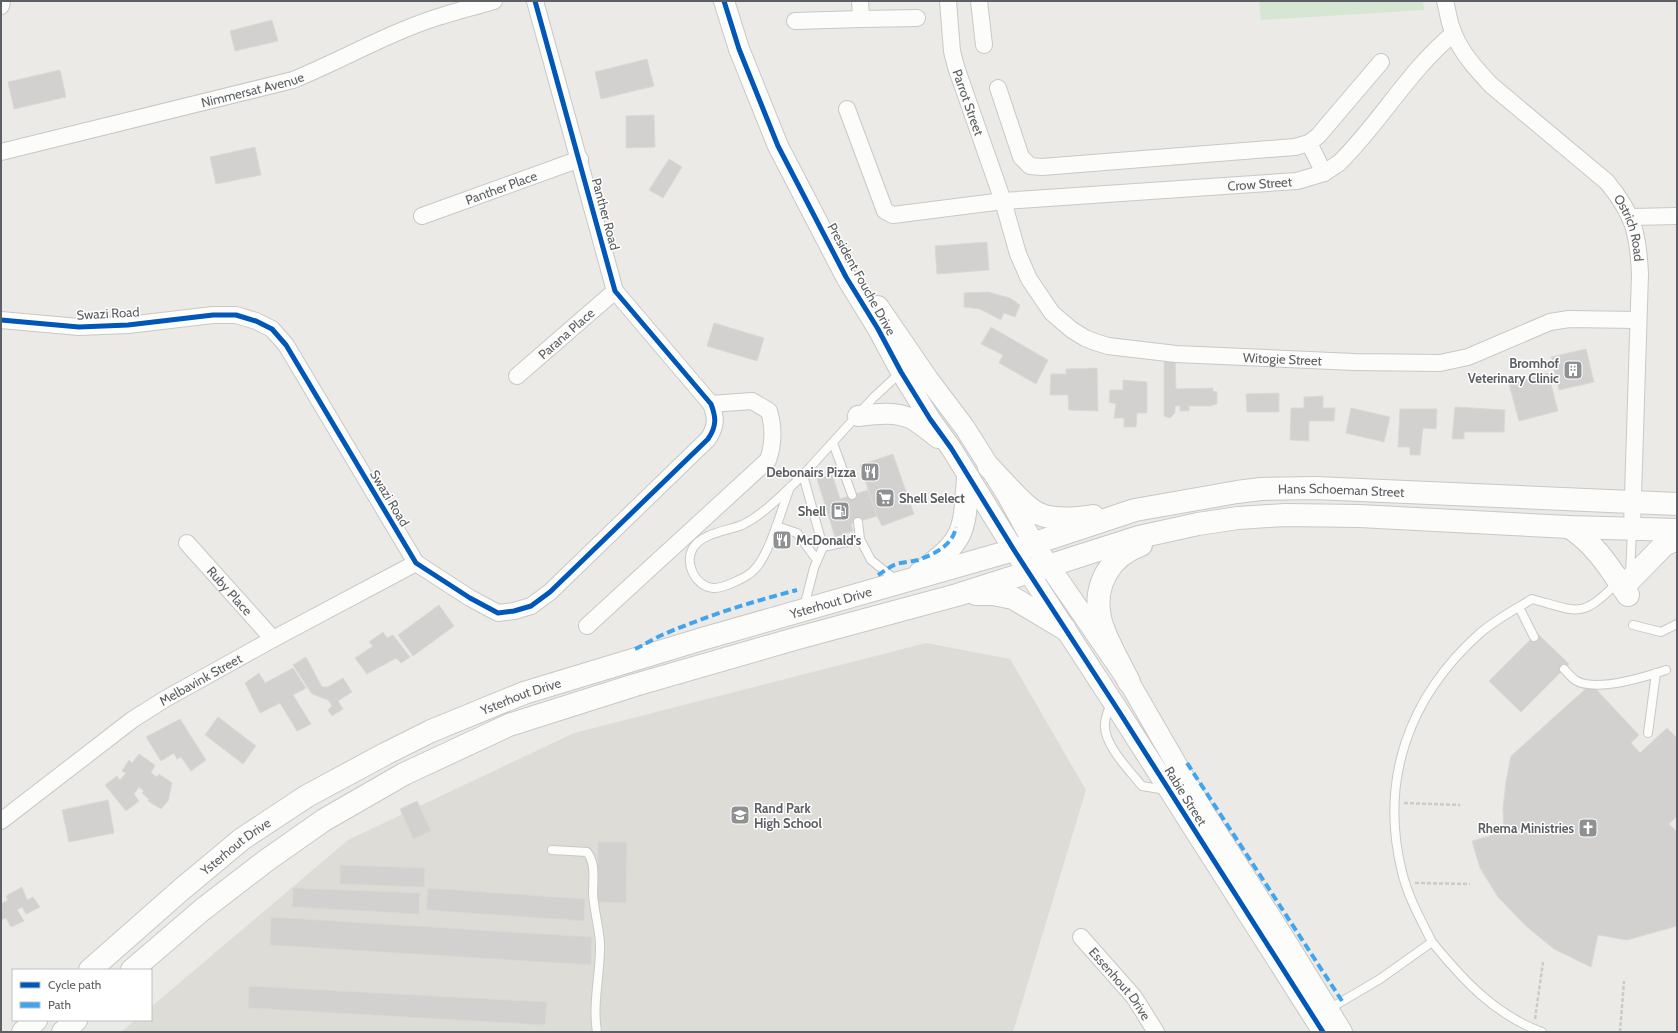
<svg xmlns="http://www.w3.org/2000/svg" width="1678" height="1033" font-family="Cabin,sans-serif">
  <rect width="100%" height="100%" fill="#ebeae6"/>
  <path fill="#dedcd6" d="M926,643l84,16 76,131 -73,242h-892l14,-12h16v-13l197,-167 226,-107z"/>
  <path fill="#d5e6d3" d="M1259,1h164l1,9 -163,10z"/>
  <path fill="#d2d1cf" stroke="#dad9d6" d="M272,20l6,21 -43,10 -5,-20z
    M647,59l7,27 -53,13 -6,-27z
    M60,70l6,27 -52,12 -6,-27z
    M654,115l1,32 -29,1v-32z
    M255,147l6,28 -45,9 -6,-27z
    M669,159l13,8 -19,31 -14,-8z
    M987,242l2,28 -52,4 -2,-28z
    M988,292l22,6 10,7 -5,12 -11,-4 -3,7 -21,-11 -16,-2v-14z
    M714,323l50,15 -7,23 -50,-15z
    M991,327l57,33 -12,24 -37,-21 4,-8 -22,-11z
    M1586,349l8,33 -35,8 -8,-33z
    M1164,359h11l1,30 37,-1v3l4,1v12l-5,1v1h-23v5h-9v-5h-5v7l-5,5 -6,-2z
    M1097,368l1,43 -29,-1 -1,-15h-18l1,-21h15v-5z
    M1548,373l10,38 -39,10 -10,-37z
    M1123,380l24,2v31h-10l-1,14h-12v-9h-10l2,-14 -7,-2 1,-12h13z
    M1279,393v19h-32l-1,-18z
    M1323,396v12h12l-1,13h-25v20l-19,-1 1,-32h13v-11z
    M1455,407l50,3 -1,22h-40v7h-12z
    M1351,408l39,9 -6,25 -38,-9z
    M1400,409h37l-1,20 -13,-1 -3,27h-10v-8h-12z
    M893,454l21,60 -32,12 -5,-10 -17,-51z
    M832,474l8,25 28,-9 9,26 -26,8 2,7 -18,6 -18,-58z
    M439,605l15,21 -41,30 -15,-21z
    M383,632l4,6 6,-3 17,22 -9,6 -5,-5 -29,16 -12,-16 18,-12 -4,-4z
    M1537,633l32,31 -48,48 -32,-31z
    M306,657l16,30h6l15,-9 9,14 -14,9 5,8 -11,7 -4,-6 4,-4 -4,-6 -16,-6 -19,-29z
    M293,668l13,20 -13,7 18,29 -14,7 -17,-28 -20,10 -15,-30 14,-10 6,10z
    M1591,684l48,51 -8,8 9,10 27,-25 10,10v78l-8,8 8,8v94l-50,14 -29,-5 -7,32 -37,-18 -28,-23 -28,-29 -18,-29 -8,-27 32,-9 -1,-24 3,-27 5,-25z
    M218,717l38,29 -13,18 -38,-29z
    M180,719l26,41 -15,11 -10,-14 -4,2 -3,-6 -13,8 -15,-24z
    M139,754l16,11 -4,8 6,4 2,-3 13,9 -4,18 -7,8 -13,-8 1,-2 -7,-6 2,-2 -5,-4 -5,7 5,7 -13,10 -21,-26 12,-9 3,4 6,-7 -4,-2 7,-11 3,3z
    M108,800l6,33 -45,9 -7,-32z
    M417,801l14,30 -18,8 -13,-30z
    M598,842h29l-1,61 -29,-1z
    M340,865l85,3 -1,19 -84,-3z
    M22,887l5,13 6,-3 7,10 -14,7 -4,-7 -5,3 7,11 -13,6 -5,-9 -5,2v-16l7,-4 -2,-4z
    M293,888l127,5 -1,21 -127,-7z
    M428,888l157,11 -1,22 -158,-11z
    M271,917l321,20 -1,28 -321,-20z
    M249,986l298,16 -2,23 -297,-17z"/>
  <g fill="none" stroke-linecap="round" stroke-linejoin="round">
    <g stroke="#c8c8c8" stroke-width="10">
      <path id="service" d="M833,443l19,52
        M790,487c-8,21 -21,69 -36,83 -6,7 -32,19 -41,18 -18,-2 -29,-25 -20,-40 9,-15 34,-17 49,-23 20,-9 44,-34 61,-50
        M858,522l2,17
        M776,526l21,7 20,27
        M823,547l37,-8 11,21 26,21
        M1630,575l2,-45
        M804,607l10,-39 9,-21 -20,-72 70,-77 28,-26
        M1519,607l15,30
        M1633,625l28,7 16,-8
        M1564,669c3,3 7,8 11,11 20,13 70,-3 91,-10
        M1111,703c-2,6 -6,14 -6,21 -2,20 25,47 37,62l24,4
        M1648,733l8,-60
        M552,850l35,2c9,11 6,28 6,42 1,16 6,33 7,49 1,29 -8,59 -3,89
        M1432,942c-11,-22 -24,-45 -30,-70 -23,-92 7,-175 77,-238 16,-14 35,-24 53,-35 48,13 49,20 86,-17
        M1329,1009l51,-30 52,-37c31,38 63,73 110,90"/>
    </g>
    <g stroke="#c8c8c8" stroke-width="18">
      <g id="minor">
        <path d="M860,1l1,18 56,-1"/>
        <path id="s1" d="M948,1l4,50 4,16 47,134 15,53 11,25 23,34 20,17 13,8 10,4 13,4 68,8 178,8 86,1 28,-6 82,-35 19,-3 69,1"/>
        <path d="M979,1l5,44"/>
        <path id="s2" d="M1445,1c3,11 4,23 9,33 8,20 23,36 37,51l116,97c27,33 31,51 33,92l-8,253"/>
        <path d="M1,6l1,-5"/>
        <path d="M795,21l66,-2"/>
        <path d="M998,88l23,69 9,9 12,1 253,-20 14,-4"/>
        <path id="s3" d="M847,109l38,102 8,4 110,-14 294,-20 27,-8 15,-10c41,-40 70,-93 114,-129"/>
        <path id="s4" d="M1,152l292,-72c49,-20 95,-47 145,-63 19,-6 38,-11 56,-16"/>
        <path d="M1324,173l-15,-30 9,-7 63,-74"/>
        <path id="s5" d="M422,216l158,-57"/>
        <path d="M1631,217l46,-1"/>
        <path d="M1,320l78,7 49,-2 85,-10h23l20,6 16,8 14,16 130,218 54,35 28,15 16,-2 17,-5 19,-14 158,-153c9,-13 8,-22 3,-35l-96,-113 -80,-290"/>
        <path id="s6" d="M517,376l98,-85"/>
        <path id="s7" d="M187,543l86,96"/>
        <path d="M587,626l181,-166c6,-17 6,-32 1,-49l-17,-10 -41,3"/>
        <path id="s8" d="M1,821l131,-101 33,-21 108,-60 143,-76"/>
        <path id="s9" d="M1081,937l53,60 22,35"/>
      </g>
    </g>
    <g stroke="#c8c8c8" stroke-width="22">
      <path id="tertiary" d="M724,1l15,48 39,97 68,131 32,52 23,43 29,47 21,29 63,102 106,163 203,319
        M878,306l50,73 37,49 42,67 27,49 95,138 75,130 82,129 56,91
        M858,416c17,-2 38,-5 54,3 9,5 18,13 26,19"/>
    </g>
    <g stroke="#c8c8c8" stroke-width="24">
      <g id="secondary">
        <path d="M989,467c11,11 35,40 48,46 16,8 38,6 56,3"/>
        <path d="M1569,527c27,17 42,43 59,68"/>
        <path d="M920,573c46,-34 44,-40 48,-96"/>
        <path d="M1629,581l35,-36 13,-6"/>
        <path d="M976,594h17l20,4 52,31"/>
        <path d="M1129,682c-9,-19 -25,-45 -29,-64 -7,-33 10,-62 41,-73"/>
        <path id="s10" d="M90,970l92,-81 60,-50 65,-43 78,-42 46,-23 93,-38 178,-54 312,-89 121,-40 102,-18 24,-3 54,-1 362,16"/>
        <path d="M132,970l70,-60 65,-50 57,-40 80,-46 105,-49 126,-40 163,-47 159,-43 182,-58 59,-13 40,-6 47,-3 74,1 210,11 108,3"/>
        <path d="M23,1032l13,-12"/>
        <path d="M63,1032l13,-12"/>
      </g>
    </g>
    <path stroke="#c8ccca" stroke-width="2.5" stroke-dasharray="4 2" stroke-linecap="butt" d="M1404,803l56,2
      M1415,883l55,1
      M1535,1019l8,-57
      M1620,1032l4,-51"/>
    <use href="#service" stroke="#fcfcfb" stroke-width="8"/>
    <use href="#minor" stroke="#fcfcfb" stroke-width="16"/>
    <use href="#tertiary" stroke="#fcfcfb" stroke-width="20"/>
    <use href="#secondary" stroke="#fcfcfb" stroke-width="22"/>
    <path stroke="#40a5ee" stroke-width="4" stroke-dasharray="8 4" stroke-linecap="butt" d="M878,575c5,-3 10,-7 16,-10 7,-3 16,-3 24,-5 17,-6 35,-15 38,-33
      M635,649c9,-4 18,-10 27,-14 44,-19 89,-33 135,-45
      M1187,763l155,238"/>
    <g stroke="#fff" stroke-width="8">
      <path id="cycleway" d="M724,1l15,48 39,97 68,131 32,52 23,43 29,47 21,29 63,102 106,163 203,319
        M1,320l78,7 49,-2 85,-10h23l20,6 16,8 14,16 130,218 54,35 28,15 16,-2 17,-5 19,-14 158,-153c9,-13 8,-22 3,-35l-96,-113 -80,-290"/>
    </g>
    <use href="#cycleway" stroke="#0057b8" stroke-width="5"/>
  </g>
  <defs>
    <g id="building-square" transform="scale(1)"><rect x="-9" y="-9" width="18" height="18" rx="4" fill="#8e9091" stroke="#fff"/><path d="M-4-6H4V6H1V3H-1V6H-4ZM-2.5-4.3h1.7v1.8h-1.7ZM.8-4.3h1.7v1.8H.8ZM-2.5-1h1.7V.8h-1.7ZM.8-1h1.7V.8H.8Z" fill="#fff"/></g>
    <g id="restaurant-square" transform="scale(1)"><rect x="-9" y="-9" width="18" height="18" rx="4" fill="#8e9091" stroke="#fff"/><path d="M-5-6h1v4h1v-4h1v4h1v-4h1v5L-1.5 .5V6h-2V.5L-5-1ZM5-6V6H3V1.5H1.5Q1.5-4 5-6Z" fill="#fff"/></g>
    <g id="supermarket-square" transform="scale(1)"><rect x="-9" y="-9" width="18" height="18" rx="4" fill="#8e9091" stroke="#fff"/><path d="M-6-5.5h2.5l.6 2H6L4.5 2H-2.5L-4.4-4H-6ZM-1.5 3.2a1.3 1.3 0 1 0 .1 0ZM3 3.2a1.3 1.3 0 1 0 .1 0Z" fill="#fff"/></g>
    <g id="fuel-square" transform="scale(1)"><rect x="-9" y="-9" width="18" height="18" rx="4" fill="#8e9091" stroke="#fff"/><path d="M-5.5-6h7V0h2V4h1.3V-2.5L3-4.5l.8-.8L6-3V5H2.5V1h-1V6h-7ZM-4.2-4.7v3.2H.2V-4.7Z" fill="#fff"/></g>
    <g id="school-square" transform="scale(1)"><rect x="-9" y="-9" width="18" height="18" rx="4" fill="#8e9091" stroke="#fff"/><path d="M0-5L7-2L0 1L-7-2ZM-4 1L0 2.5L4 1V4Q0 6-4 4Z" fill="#fff"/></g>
    <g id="church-square" transform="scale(1)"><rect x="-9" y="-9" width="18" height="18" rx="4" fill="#8e9091" stroke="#fff"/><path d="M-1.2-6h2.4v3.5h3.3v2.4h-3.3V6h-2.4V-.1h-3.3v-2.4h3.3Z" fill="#fff"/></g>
  </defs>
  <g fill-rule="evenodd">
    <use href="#building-square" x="1573" y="370"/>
    <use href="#restaurant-square" x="870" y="472"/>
    <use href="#supermarket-square" x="885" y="498"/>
    <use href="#fuel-square" x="840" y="511"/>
    <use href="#restaurant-square" x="782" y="540"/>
    <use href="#school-square" x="740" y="815"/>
    <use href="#church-square" x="1588" y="828"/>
  </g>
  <g text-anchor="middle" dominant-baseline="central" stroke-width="3" stroke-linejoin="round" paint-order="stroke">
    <g font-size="13" fill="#5c5f63" stroke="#fff">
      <text stroke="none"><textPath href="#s4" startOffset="259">Nimmersat Avenue</textPath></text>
      <text stroke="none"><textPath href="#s1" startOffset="104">Parrot Street</textPath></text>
      <text stroke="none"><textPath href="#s3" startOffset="486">Crow Street</textPath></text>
      <text stroke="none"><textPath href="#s5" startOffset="84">Panther Place</textPath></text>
      <text transform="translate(606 214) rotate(75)">Panther Road</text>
      <text stroke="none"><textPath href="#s2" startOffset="301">Ostrich Road</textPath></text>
      <text transform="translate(862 279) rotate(61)">President Fouche Drive</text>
      <text transform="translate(108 313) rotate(-3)">Swazi Road</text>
      <text stroke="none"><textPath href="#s6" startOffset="65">Parana Place</textPath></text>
      <text stroke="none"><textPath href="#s1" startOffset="573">Witogie Street</textPath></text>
      <text stroke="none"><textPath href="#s10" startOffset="1365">Hans Schoeman Street</textPath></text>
      <text transform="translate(390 498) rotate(59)">Swazi Road</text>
      <text stroke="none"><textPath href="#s7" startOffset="64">Ruby Place</textPath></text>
      <text stroke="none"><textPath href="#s10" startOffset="839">Ysterhout Drive</textPath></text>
      <text stroke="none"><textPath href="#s8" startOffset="245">Melbavink Street</textPath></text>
      <text stroke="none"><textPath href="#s10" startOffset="515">Ysterhout Drive</textPath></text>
      <text transform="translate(1186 796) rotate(58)">Rabie Street</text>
      <text stroke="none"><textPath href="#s10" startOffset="191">Ysterhout Drive</textPath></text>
      <text stroke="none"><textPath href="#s9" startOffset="61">Essenhout Drive</textPath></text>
    </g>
    <g font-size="13" font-weight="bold" fill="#5c5f63" stroke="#fff" text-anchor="end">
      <text x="1559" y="363">Bromhof<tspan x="1559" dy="15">Veterinary Clinic</tspan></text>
      <text x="856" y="472">Debonairs Pizza</text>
      <text x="899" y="498" text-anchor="start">Shell Select</text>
      <text x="826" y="511">Shell</text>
      <text x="796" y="540" text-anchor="start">McDonald's</text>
      <text x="754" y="808" text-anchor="start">Rand Park<tspan x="754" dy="15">High School</tspan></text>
      <text x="1574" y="828">Rhema Ministries</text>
    </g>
  </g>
  <rect width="1678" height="1033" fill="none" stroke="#5c5f63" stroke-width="4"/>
  <rect x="12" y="969" width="140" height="52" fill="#ffffff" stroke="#bebfc1"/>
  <rect x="20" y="982" width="20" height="6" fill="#0057b8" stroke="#bebfc1"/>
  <text x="48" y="989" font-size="12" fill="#5c5f63">Cycle path</text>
  <rect x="20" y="1002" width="20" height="6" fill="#40a5ee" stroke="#bebfc1"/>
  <text x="48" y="1009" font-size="12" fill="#5c5f63">Path</text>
</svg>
